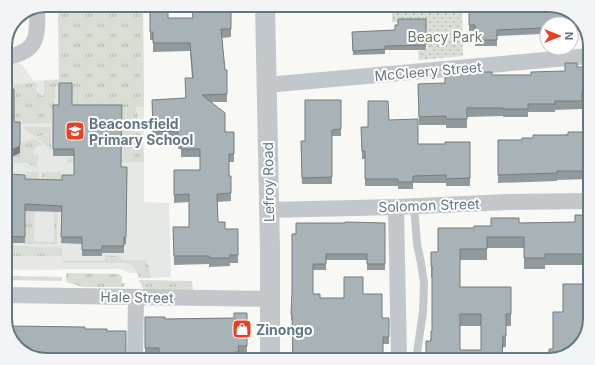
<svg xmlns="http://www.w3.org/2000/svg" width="595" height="365" font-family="Inter,sans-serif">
  <defs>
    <pattern id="grass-tufts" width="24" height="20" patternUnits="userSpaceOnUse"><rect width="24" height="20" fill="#d8ded4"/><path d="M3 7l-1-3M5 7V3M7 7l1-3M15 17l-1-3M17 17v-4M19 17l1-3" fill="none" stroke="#b3b9b1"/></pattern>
    <pattern id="park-dots" width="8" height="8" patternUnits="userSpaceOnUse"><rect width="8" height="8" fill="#d8ded4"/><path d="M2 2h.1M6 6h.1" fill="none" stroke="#b3b9b1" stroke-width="1.8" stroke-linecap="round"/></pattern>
  </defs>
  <rect width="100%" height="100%" fill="#f8f8f5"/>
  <path fill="#e6e8e6" d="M58,5h184v2l-99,1 1,99v95l25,1 2,74 -17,1 -12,-5h-12l-10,-4 -115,1v-204l6,-2 8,-1 4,3 11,15 25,-2z"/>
  <path fill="url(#grass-tufts)" d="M143,8l1,99h-8l8,48v7l-77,1v-5l56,1v-52l-64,1v-22l-4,1 1,10 -2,3v9l-2,1 -1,13 -45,1 -1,-44 5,4 27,-1 -1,8 6,5 2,-1v-14l15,-1 -1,-70z
    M22,127h29v6l-15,4z
    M51,134v16l-14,-12z
    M35,139l9,6c-7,-1 -11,3 -11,9l5,1 -1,13h-2l-7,-5h-23l1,-13h14v-7z
    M26,172h12v14l-3,25 -1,30 20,1v-30l-13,-26 1,-14h19v15h-3l-1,57h-32z
    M15,246l47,2v8h-51l-4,-7 4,-2z
    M105,255l17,2v3h25v5h2l2,13h-12c-2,-7 -5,-13 -13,-15h-62l-1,-1v-2h42z
    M67,273l52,1 3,3v6h3l-1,4h-41l-17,-5v-8z
    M5,276l57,1v4l-57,-1z
    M139,280l53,1 1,9h-49z"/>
  <path fill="url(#park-dots)" d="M462,11l1,45 -44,4 -1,-9 9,-1 -1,-27 -34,-1v-10z"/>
  <path fill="#d8ded4" d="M58,5h184v2l-184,3z"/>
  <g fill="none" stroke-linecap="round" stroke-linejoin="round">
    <path stroke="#c1c7ca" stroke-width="8" d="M414,206l3,38 4,19 3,20 -1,29 -7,48"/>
    <path stroke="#c1c7ca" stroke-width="16" d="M5,57c33,-4 33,-21 32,-48
      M266,85l324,-29
      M396,207l3,153
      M268,210l128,-3 112,-5 82,-1
      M5,295l265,4
      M135,360l1,-63"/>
    <path stroke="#c1c7ca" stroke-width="20" d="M265,5l5,245v110"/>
  </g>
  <path fill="#909a9d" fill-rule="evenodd" d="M150,5l18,13h24l39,-11v30l-9,1 3,32h2v32h-15l13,30h9v30h-5v14h2v25l-14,1 1,20 7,7h13v34h-8v3l-21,1v-3l-35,1 -1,-38h16v-25l-15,1v-33h26v-13h-19v-8h-3v-9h-25l-1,-40 33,-2 7,-20 -2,-27 -37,1v-12h-3z
    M469,5l103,7 10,18h-11v-6h-24v10l-6,1v-1l-44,2v10h-22v-15h-6z
    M426,19v31h-41v4l-32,1 -1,-23 43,-2 3,-5z
    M577,67h13v34h-8v8l-27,1v2h-27v5h-25v-1l-36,1v11h-21v-3h-27l-1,-41 27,-1 47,-8h39l34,-4z
    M5,89l9,33 6,31 -11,5v16l16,5 37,1 12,-5v-19h-21v-51h19l50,62h5l-1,77h-2v9h-22v3h-20v-12l-21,-1 1,-31 -37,-1v32h-20z
    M341,100v36h-9v48h-30l-1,-43h4z
    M389,120l29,24h27l25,-2v44h-24v-3h-33v6h-15v-3h-33v-27h-3l-1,-32h7z
    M590,132v47l-33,1v1l-59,2v-43h24l11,-2z
    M590,215v50h-45v4h-21v-21h-37v12h-27v27h51v39h-5v21l-80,13 6,-29v-54h-1v-25h7l36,-24 45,-5 56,-1zM460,326h21v24h-21z
    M385,223v47h-18v-10h-41v10h-13v24l7,4h24l19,-4 19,24 7,19v7h-6v16h-91v-40h-1l1,-27 4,-59z
    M590,284v30h-3l-34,35 10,-37z
    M247,313v42h-8v5h-80v-3h-14v-40l20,2 69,-1z"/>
  <path fill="#757d80" d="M20,146v7l-11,5v-7z"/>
  <path fill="#a7b3b7" stroke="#757d80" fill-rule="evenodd" d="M150,5h18v13h25l-1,-9 39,-2v22h-10l4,41h2v24l-25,1 23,18v19h9v22h-5v22h2v17l-14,1 1,28h7v7h13v26h-8v3h-21v-2h-35l-1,-29h16v-33l-15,1v-25h26v-21h-19v-8h-3v-10l-25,1 -1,-32 34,-2 -1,-20h8l-3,-35h-37v-11h-3z
    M469,5h80l23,7 6,12h-31v4l-6,1v-1l-44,2v10h-22v-15h-6z
    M398,19h28v26l-41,1v3l-32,2 -1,-19 43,-2v-5h3z
    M565,63h12v4h13v25h-8v9h-27v3h-27v5h-25v-1h-36v11h-21v-3l-27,1 -1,-33 27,-1v-9l27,-1v-1h20v3h39v-3l34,-1z
    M59,83h13v22h50l-1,62h6l-1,70h-2v9h-22v4h-20v-13h-21l1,-31 -37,-2v33l-20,-1v-147h9v33h6v24l-11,5v23l16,1v4l37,1v-5h12v-26h-21v-44h6z
    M305,100h36v29l-9,1v47l-30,1 -1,-37h4z
    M368,101h20l1,19 29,-1v25h27v-2h25v36l-24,1v-4l-33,1v6h-15v-3h-33v-28h-3l-1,-24h7z
    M568,132h22v39h-33v2l-59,2v-35h24v-2h11v-3h35z
    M575,215h15v39h-45v4h-21v-21h-37v12h-27v38h51v27h-5v22h-3l-1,24h-76v-19h5v-10h1v-65h-1v-14h7v-24h36v-2h17v-8h28v5l56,-1zM460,314h21v36h-21z
    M345,222l40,1v41h-18v-10h-41v10h-13v30h7v4h24v-21h19v17h19v24h7v19h-6v23l-49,-1v1h-41l-1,-46h-1l1,-21v-59h4v-11h49z
    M563,284h27v20h-3v24l-4,14 -34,18v-11h4v-37h10z
    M234,313h13v33h-9l1,6h-4v3h-19v2l-33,1v-3h-24v-7h-14v-31h20v2l69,-1z
    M8,326l77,1v2h22v2h19v21l1,4 3,4h-84l-23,-7z"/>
  <defs>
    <g id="school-square" transform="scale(1)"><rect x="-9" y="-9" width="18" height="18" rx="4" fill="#ee3d1f" stroke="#fff"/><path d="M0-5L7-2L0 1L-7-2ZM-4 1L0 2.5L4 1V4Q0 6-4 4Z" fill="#fff"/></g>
    <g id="shop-square" transform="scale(1)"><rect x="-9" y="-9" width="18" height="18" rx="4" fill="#ee3d1f" stroke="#fff"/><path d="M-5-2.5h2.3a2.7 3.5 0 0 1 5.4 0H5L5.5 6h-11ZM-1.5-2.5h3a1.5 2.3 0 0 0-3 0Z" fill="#fff"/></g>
  </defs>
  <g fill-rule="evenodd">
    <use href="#school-square" x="75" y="131"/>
    <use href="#shop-square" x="242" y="329"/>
  </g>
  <g text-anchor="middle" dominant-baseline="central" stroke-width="4" stroke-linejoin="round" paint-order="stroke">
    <g font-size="14" fill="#677a61" stroke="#fff">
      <text x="445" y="36">Beacy Park</text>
    </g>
    <g font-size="14" fill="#617782" stroke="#fff">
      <text transform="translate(428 71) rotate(-5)">McCleery Street</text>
      <text transform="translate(268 182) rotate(-91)">Lefroy Road</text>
      <text transform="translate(429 205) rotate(-2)">Solomon Street</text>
      <text transform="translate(137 297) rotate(1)">Hale Street</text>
    </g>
    <g font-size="14" font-weight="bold" fill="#617782" stroke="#fff" text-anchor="start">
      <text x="89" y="123">Beaconsfield<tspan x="89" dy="16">Primary School</tspan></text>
      <text x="256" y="329">Zinongo</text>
    </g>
  </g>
  <path d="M0 0H595V365H0ZM46 12H549A34 34 0 0 1 583 46V319A34 34 0 0 1 549 353H46A34 34 0 0 1 12 319V46A34 34 0 0 1 46 12Z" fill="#f2f4f5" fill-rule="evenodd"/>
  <path fill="none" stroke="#617782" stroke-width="2" d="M46 12H549A34 34 0 0 1 583 46V319A34 34 0 0 1 549 353H46A34 34 0 0 1 12 319V46A34 34 0 0 1 46 12Z"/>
  <g transform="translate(559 36) rotate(90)"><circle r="19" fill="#ffffff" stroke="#c0c9cd"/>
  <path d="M0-3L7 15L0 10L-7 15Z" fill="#ee3d1f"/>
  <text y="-6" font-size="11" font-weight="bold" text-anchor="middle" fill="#617782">N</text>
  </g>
</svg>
